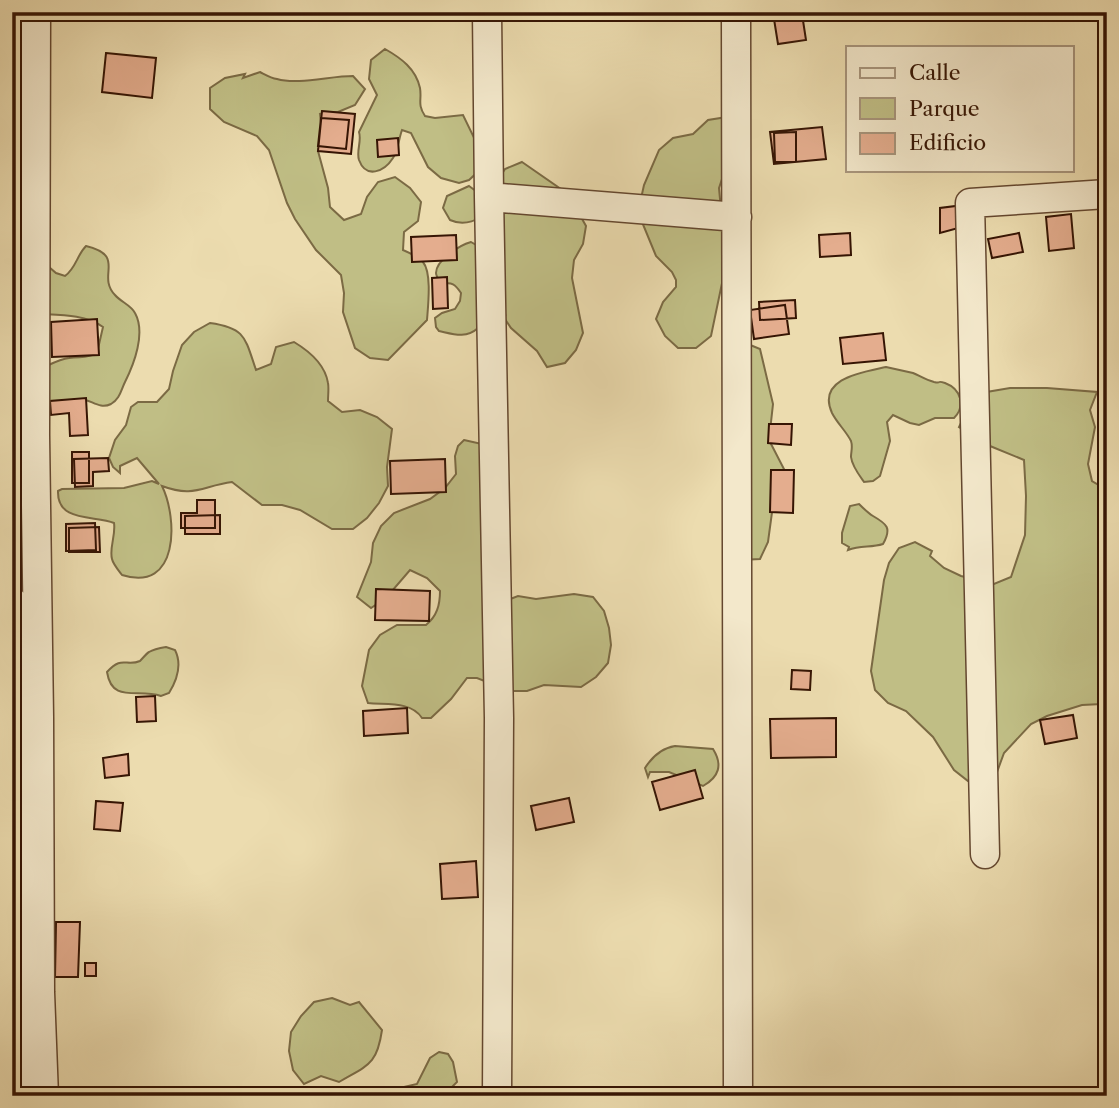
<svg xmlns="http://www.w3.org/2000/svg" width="1119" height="1108" font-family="'Libre Caslon Text',serif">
  <rect width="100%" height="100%" fill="#ecdcaf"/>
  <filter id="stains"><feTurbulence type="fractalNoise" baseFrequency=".00286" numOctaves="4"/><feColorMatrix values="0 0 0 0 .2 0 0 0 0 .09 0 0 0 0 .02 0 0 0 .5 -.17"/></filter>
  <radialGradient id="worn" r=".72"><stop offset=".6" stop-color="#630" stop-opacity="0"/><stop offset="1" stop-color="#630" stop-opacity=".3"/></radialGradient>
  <path fill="#c0be85" stroke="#7b6a44" stroke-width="2" d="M15,12h9l25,255 7,6 9,3c11,-8 12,-21 21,-30 41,10 10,29 29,49 6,7 16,10 20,18 11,20 -1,51 -10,69 -4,8 -5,17 -14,22 -12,6 -20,-5 -31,-5 -15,0 -27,11 -38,20v-51c9,-4 18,-9 27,-10 11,-2 18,1 28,-5l6,-26c-17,-12 -41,-12 -61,-13l-21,92 -3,-3z
    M385,49c16,9 31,20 35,39 2,12 -3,16 5,28l10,2 28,-3 17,35 2,18 -13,12 -10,3 -18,-5 -13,-11 -17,-34 -9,-3c-3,8 -4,20 -9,28 -9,14 -27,21 -34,2 -3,-9 3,-19 0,-28l18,-37 -8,-16 2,-19z
    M260,72c6,3 11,6 17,7 21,6 53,-3 76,-3l12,13 -10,16 -17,7 -18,2 2,18 -4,19 10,37 2,19 14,13 17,-6 6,-17 11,-15 17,-5 15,11 11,14 -3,19 -14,11 -1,18c7,3 15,7 20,12 9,11 5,44 4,58l-39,40 -18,-2 -15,-10 -12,-36 1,-19 -3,-18 -25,-25 -21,-31 -8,-16 -18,-53 -12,-14 -33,-14 -14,-13v-21l15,-10 20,-4 -2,4z
    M727,117l-2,53 -6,18 7,76 -15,72 -15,12h-18l-13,-12 -9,-17 7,-17 13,-15v-7l-4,-8 -16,-16 -14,-34 -2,-19 4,-18 15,-35 14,-12 20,-4 15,-14z
    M522,162l46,32 18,32 -3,18 -9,16 -2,18 11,55 -7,17 -11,13 -18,4 -10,-16 -26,-23 -11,-16 5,2 -11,-32 1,-97 10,-16z
    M469,186l15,11 -3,20c-10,6 -20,8 -31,3l-7,-12 4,-12z
    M471,242l12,7 -5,79c-12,11 -25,6 -39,3l-3,-4 -1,-9 7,-5 13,-4 5,-8 1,-8c-6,-9 -9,-11 -19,-9 -2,-3 -6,-7 -6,-11 0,-13 24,-28 35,-31z
    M210,323c36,5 35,15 46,47l15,-6 5,-17 18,-5c15,9 31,22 34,41 1,5 0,12 0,18l14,11 18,-2 17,7 15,12 -5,38 1,19 -9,17 -12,15 -14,11h-21l-32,-19 -18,-5h-20l-30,-23c-30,4 -38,16 -70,4 16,33 17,107 -40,89 -3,-4 -9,-11 -10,-16 -3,-11 4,-24 2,-36 -19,-8 -57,0 -56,-32l4,-2 62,-1 28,-7 7,3 -22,-26 -17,8v7l-7,-6 -4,-9 6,-18 11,-15 5,-18 7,-5h19l12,-13 4,-18 9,-26 12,-13z
    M743,342l17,7 13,55 -4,36 16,31 -12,34 -5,37 -8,17 -19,1z
    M886,367c9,2 18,4 27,6 7,3 13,7 21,9 9,2 1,-2 11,1 16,6 21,23 9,35h-19l-16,7 -9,-2 -17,-8 -6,7 3,19 -10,35 -7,5 -9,1c-5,-7 -12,-16 -13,-25 0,-6 2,-10 0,-16 -5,-10 -14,-18 -19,-28 -16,-35 32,-41 54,-46z
    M1010,388h37l50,4 -7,18 5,17 -7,37 4,17 15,9v216l-5,-2 -20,1 -35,11 -16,8 -27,29 -7,19 -9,16 -20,-7 -14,-11 -21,-33 -27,-26 -18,-8 -13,-13 -4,-19 13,-91 5,-17 10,-15 16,-6 17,9 -2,5 14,12 17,8 33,8 17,-7 14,-42 1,-39 -2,-36 -34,-14 -31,-19 16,-33z
    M464,440l18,4 18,159 18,-7 18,3 38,-5 19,3 11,14 5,17 2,17 -3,18 -12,14 -15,10 -37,-2 -17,6h-17l-33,-13h-10l-16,21 -20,19h-9c-11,-17 -36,-13 -54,-15l-6,-17 7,-36 11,-15 17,-10h29c11,-9 14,-20 14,-34l-13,-13 -17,-8 -24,28 -15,10 -14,-11 14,-35 2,-19 8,-17 13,-13 36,-14 15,-11 11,-14 -1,-18 3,-10z
    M859,504c4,4 9,9 14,12 14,8 19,12 10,28 -12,4 -22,1 -35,6l1,-3 -7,-4v-10l8,-27z
    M166,647l9,3c7,14 2,30 -6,43l-8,3c-23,-8 -49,8 -54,-24 15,-17 19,-5 33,-11 1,-1 7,-8 9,-9 5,-3 11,-4 17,-5z
    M675,746l38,3c10,16 6,28 -10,37l-34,-14h-19l-2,5 -3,-9c7,-11 17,-20 30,-22z
    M332,998l18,7 9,-3 23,28c-5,35 -14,35 -43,52l-18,-6 -17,8 -11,-14 -4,-19 2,-19 10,-16 13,-14z
    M439,1052l9,2 5,8 4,20 -14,14h-61l5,-5 30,-7 13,-26z"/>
  <path fill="#e4ad8e" stroke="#361504" stroke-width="2" d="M802,14l4,26 -28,4 -4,-25z
    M106,53l50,5 -4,40 -50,-6z
    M322,111l33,3 -4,40 -33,-3z
    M321,118l28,2 -3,29 -28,-3z
    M822,127l4,32 -52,5 -4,-32z
    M796,132v30h-21l-1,-29z
    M398,138l1,17 -21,2 -1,-17z
    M964,205l-2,22 -22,6v-25z
    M1071,214l3,34 -25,3 -3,-34z
    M850,233l1,22 -31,2 -1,-22z
    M1019,233l4,19 -31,6 -4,-19z
    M456,235l1,25 -45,2 -1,-25z
    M447,277l1,31 -15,1 -1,-31z
    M795,300l1,18 -36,2 -1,-18z
    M785,305l4,29 -35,5 -4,-29z
    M97,319l2,36 -47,2 -1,-35z
    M883,333l3,27 -43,4 -3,-26z
    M86,398l2,37 -18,1 -1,-23 -18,2 -1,-14z
    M769,424h23l-1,21 -23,-2z
    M72,452h17v31h-17z
    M108,458l1,13 -16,1v14l-18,1 -1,-28z
    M445,459l1,33 -55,2 -1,-33z
    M771,470h23l-1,43 -23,-1z
    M197,500h18v28h-34v-15h16z
    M220,515v19h-35v-18z
    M95,523l1,27 -30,1v-27z
    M99,527l1,25h-31v-24z
    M376,589l54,2 -1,30 -54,-1z
    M792,670l19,1 -1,19 -19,-1z
    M155,696l1,25 -19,1 -1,-25z
    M407,708l1,25 -44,3 -1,-25z
    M1073,715l4,23 -32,6 -5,-24z
    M836,718v39l-65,1 -1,-39z
    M128,754l1,21 -24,3 -2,-20z
    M695,770l8,28 -43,12 -8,-28z
    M569,798l5,24 -38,8 -5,-24z
    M96,801l27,2 -3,28 -26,-2z
    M476,861l2,36 -36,2 -2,-35z
    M56,922h24l-2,55h-23z
    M85,963h11v13h-11z
    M335,1087l1,9h-45l-1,-7z"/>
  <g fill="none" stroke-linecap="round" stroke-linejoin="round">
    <g stroke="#64472f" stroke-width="31">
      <path id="minor" d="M36,12l-1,423 4,282 1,275 4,104
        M487,12l2,185 10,521 -2,378
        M736,12l2,1084
        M489,197l248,20
        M12,601l7,495
        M985,854l-15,-651 137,-9"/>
    </g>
    <use href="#minor" stroke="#f3e8cb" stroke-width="28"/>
  </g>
  <rect width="1119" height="1108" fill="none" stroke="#ecdcaf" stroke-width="42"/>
  <rect x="14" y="14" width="1091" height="1080" fill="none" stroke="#361504" stroke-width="3.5"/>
  <rect x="21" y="21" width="1077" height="1066" fill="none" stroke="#361504" stroke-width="2"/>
  <rect x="846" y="46" width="228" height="126" fill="#f3e8cb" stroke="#a7947b" stroke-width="2"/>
  <rect x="860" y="68" width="35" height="10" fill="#f3e8cb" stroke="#a7947b" stroke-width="2"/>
  <text x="909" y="80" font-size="21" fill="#361504">Calle</text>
  <rect x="860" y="98" width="35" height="21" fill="#c0be85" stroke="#a7947b" stroke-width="2"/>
  <text x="909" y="116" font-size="21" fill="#361504">Parque</text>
  <rect x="860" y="133" width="35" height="21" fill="#e4ad8e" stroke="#a7947b" stroke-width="2"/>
  <text x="909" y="150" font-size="21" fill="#361504">Edificio</text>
  <rect width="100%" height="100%" filter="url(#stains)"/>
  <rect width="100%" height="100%" fill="url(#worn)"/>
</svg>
